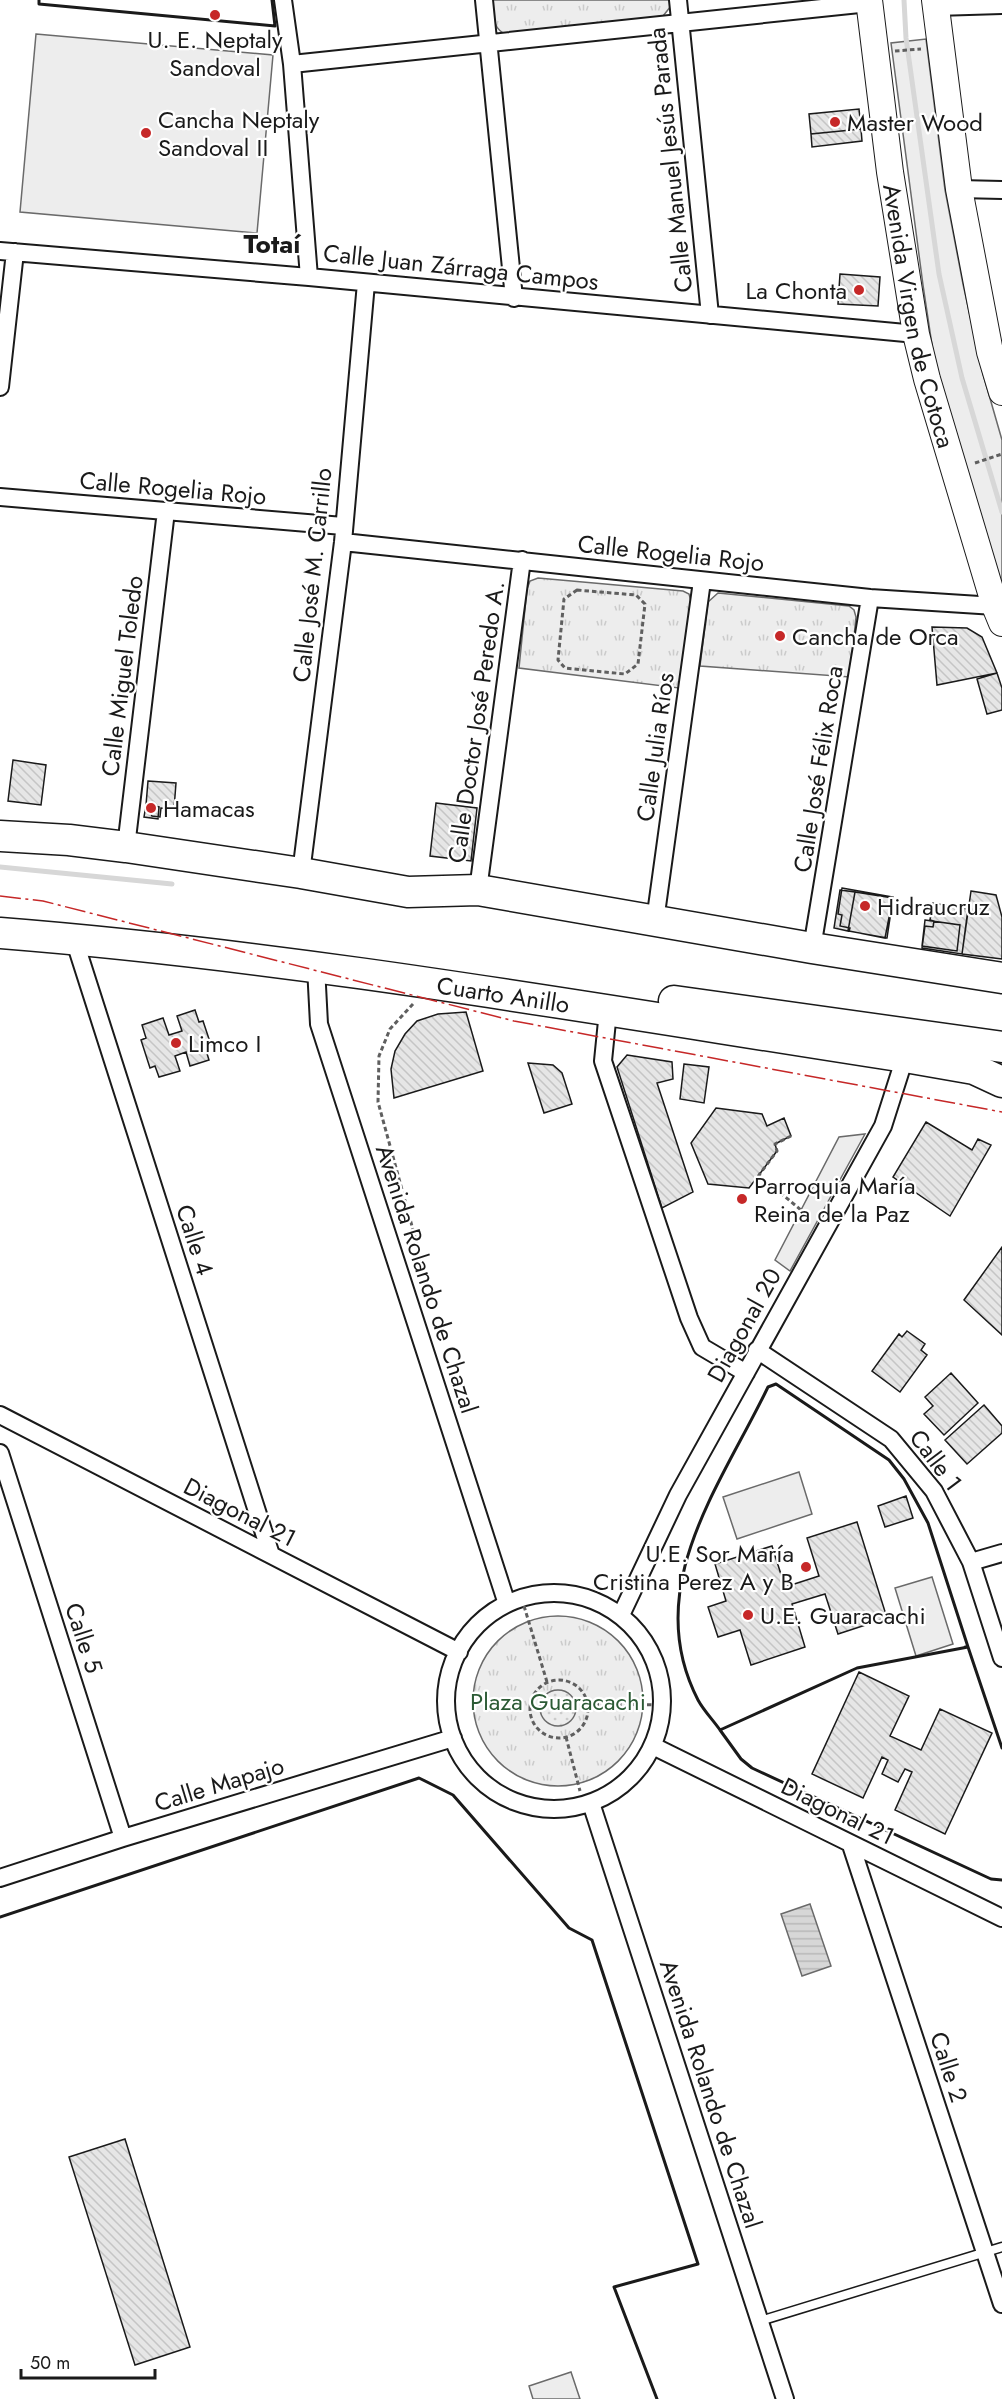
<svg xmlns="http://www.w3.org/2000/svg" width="1002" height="2399" font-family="Jost,sans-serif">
  <defs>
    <pattern id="park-tufts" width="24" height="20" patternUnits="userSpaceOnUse" patternTransform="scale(1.5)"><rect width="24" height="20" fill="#ededed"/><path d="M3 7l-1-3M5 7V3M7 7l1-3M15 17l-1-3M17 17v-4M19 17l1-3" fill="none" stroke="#cbcbcb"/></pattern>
    <pattern id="garden-dots" width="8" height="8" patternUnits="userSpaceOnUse" patternTransform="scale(1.5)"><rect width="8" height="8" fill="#ededed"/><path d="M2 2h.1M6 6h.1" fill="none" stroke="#cbcbcb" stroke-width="1.8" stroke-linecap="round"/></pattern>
    <pattern id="water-rules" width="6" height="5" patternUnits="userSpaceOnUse" patternTransform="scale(1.5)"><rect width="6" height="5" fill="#d7d7d7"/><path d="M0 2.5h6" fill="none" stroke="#b8b8b8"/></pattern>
    <pattern id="building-back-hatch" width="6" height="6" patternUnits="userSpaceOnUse" patternTransform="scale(1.5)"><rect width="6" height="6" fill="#e6e6e6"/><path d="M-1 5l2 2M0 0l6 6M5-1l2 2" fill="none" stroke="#c5c5c5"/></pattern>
  </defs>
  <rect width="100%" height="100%" fill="#fff"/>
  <path fill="#ededed" stroke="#6a6a6a" stroke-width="1.5" d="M36,34l237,21 -16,178 -237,-21z
    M926,39l19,151 18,94 20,90 19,66v150l-68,-232 -11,-73 -32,-242z
    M865,1134l-75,137 -15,-11 64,-123z
    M799,1472l13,42 -75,25 -14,-42z
    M932,1577l21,67 -37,12 -21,-68z
    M571,2372l9,27h-47l-4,-13z"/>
  <path fill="url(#park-tufts)" stroke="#6a6a6a" stroke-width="1.5" d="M491,0h179l1,6 -8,10 -156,19c-15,-6 -14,-20 -16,-35z
    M538,578l145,13 6,3 2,7 -12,87 -160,-20 8,-79 3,-8z
    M718,593l131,13 5,4 2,7 -6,60 -150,-11 8,-64z
    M473 1701a85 85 0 1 1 170 0a85 85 0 1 1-170 0Z"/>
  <path fill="url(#garden-dots)" stroke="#6a6a6a" stroke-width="1.5" d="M540 1708a18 18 0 1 1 36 0a18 18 0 1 1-36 0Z"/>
  <path fill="url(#water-rules)" stroke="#6a6a6a" stroke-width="1.5" d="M810,1904l21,62 -29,10 -21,-62z"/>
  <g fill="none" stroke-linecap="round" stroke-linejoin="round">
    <path stroke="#d7d7d7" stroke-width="5" d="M904,0l2,38 33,236 23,104 40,134
      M0,867l172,17"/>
  </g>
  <path fill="url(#building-back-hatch)" stroke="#1a1a1a" stroke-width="1.5" d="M859,109l2,20 -50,5 -2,-20z
    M861,129l1,12 -50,6 -1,-13z
    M840,274l40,3 -2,29 -40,-2z
    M932,627l35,1 15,9 15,36 -60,12z
    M997,673l5,15v22l-15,4 -10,-35z
    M13,760l33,5 -5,40 -33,-4z
    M148,781l28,2 -2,26 -13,-1 -1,9 -8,-1 -6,-11z
    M436,803l41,5 -6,53 -41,-5z
    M146,805l13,2 -1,12 -14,-2z
    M842,888l51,9 -8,41 -36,-7 1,-3 -10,-2 2,-11 -4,-1z
    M840,890l15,2 -7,39 -14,-3z
    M971,891l25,4 6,22v42l-40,-5z
    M855,892l38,6 -6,40 -39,-7z
    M933,903l35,6 -6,45 -40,-6 3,-22 8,1 1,-6 -4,-1z
    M925,920l35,5 -3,26 -35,-5z
    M195,1010l4,12 4,-1 8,24 -6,2 4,13 -19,6 -4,-14 -11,4 5,15 -21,6 -4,-11 -5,2 -9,-28 5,-2 -4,-13 21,-7 6,17 13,-4 -5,-15z
    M466,1012l17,59 -89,27 -3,-29 4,-18 10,-17 12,-13 21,-7z
    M627,1055l45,7 1,17 -16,4 36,109 -31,16 -45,-141z
    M528,1063l25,2 9,8 10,31 -28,9z
    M684,1064l25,3 -5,36 -24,-4z
    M716,1108l46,6 5,12 17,-8 7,18 -16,8 2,7 -28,37 -41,-4 -17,-41z
    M926,1122l46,28 6,-11 13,6 -41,71 -57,-39z
    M1002,1247v88l-38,-35z
    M907,1331l18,13 -4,6 6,5 -27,37 -28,-21 27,-37 3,3z
    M951,1373l27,30 -34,32 -20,-21 9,-8 -8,-9z
    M984,1405l18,21v7l-35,31 -22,-24z
    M906,1496l7,22 -28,9 -7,-21z
    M857,1522l30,96 -49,16 -13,-40 -33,10 13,43 -54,18 -11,-35 -22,7 -10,-30 18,-6 -11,-37 57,-18 13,41 34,-11 -12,-38z
    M859,1672l50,24 -19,40 31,14 19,-41 52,24 -47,101 -50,-24 17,-38 -7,-3 -7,13 -16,-8 6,-14 -6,-3 -19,41 -51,-24z
    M125,2139l65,208 -55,18 -66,-208z"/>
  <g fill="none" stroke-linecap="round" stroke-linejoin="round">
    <g stroke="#1a1a1a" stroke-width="11">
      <path id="lane" d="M760,2321l242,-74"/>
    </g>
    <g stroke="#1a1a1a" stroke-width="20">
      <path id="street" d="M283,0l9,64 17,213
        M484,0l30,298
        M678,0l32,315
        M936,7l66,-2
        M292,64l577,-61
        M959,189l43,1
        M0,251l309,26 607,57
        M0,387l15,-135
        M0,497l343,29
        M343,542l527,56 125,8
        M126,847l40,-336
        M301,873l42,-331 23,-259
        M478,890l44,-330
        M655,921l47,-340
        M74,939l197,616
        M812,948l58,-350
        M316,967l3,57 188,580
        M608,1011l-5,50 86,257 13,29 44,26
        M757,1350l134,89 43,52 37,71 31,96
        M0,1415l459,237
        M0,1453l123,385
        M971,1562l31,-9
        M446 1701a108 108 0 1 1 216 0a108 108 0 1 1-216 0Z
        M621,1615l57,-120 205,-369 22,-69
        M653,1746l349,172
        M591,1803l194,596
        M851,1845l151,459
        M0,1878l123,-40 330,-100"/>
    </g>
    <g stroke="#1a1a1a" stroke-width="28">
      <g id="primary">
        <path id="s1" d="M869,0l21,172 26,162 11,45 68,227 7,17"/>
        <path d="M935,0l24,189 31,163 12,40"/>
      </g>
    </g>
    <g stroke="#1a1a1a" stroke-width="33">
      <g id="highway">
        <path d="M0,836l69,4 57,7 175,26 107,19 70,-2 334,58 190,30"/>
        <path id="s2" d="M0,933c304,24 605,78 905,124l69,12 28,13"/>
        <path d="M674,1001l328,46"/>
      </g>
    </g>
    <path stroke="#5f5f5f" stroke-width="3" stroke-dasharray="4.5 3" stroke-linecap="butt" d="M895,51l26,-2
      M975,463l27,-9
      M577,590l59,5 9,9 -7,60 -13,10 -60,-6 -7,-8 6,-61z
      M413,1004l-23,25 -11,27 -1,46 43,157 -4,12
      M791,1136l-16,8 2,7 -18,24 42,35
      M524,1606l23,76
      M530 1709a29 29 0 1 1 58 0a29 29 0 1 1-58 0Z
      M587,1704l74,1
      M566,1737l14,54"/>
    <use href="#lane" stroke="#fff" stroke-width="8"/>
    <use href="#street" stroke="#fff" stroke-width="16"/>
    <use href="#primary" stroke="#fff" stroke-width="26"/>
    <use href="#highway" stroke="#fff" stroke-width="30"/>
    <path stroke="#1a1a1a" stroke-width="3" d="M39,0v4l236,22 -3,-26
      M776,1384l113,76 15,19 24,44 40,124 -111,21 -137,62c-7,-10 -16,-19 -22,-30 -58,-112 23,-215 70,-313z
      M965,1647h3l34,101
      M722,1729l-2,1 21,29 11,9 239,111 11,1
      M0,1917l419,-139 34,17 116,133 23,12 106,324 -84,23 43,112"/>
    <path stroke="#c62828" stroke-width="1.5" stroke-dasharray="21 4.5 3 4.5" stroke-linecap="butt" d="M0,896l43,5 471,120 488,91"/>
  </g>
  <g fill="#c62828" stroke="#fff" stroke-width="2">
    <circle cx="215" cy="15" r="6"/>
    <circle cx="835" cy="122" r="6"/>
    <circle cx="146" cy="133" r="6"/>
    <circle cx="859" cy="290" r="6"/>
    <circle cx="780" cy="636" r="6"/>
    <circle cx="151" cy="808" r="6"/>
    <circle cx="865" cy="906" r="6"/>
    <circle cx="176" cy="1043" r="6"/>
    <circle cx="742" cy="1199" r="6"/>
    <circle cx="806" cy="1567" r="6"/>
    <circle cx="748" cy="1615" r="6"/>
  </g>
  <g text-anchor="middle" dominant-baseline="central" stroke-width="4.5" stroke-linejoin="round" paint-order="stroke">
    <g font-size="24" fill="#1a1a1a" stroke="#fff" text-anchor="start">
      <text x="215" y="39" text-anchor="middle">U. E. Neptaly<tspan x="215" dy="28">Sandoval</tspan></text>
      <text x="158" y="119">Cancha Neptaly<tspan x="158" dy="28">Sandoval II</tspan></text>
      <text x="847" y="122">Master Wood</text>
      <text x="847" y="290" text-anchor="end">La Chonta</text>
      <text x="792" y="636">Cancha de Orca</text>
      <text x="163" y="808">Hamacas</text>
      <text x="877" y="906">Hidraucruz</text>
      <text x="188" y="1043">Limco I</text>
      <text x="754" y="1185">Parroquia María<tspan x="754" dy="28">Reina de la Paz</tspan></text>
      <text x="794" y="1553" text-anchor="end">U.E. Sor María<tspan x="794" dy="28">Cristina Perez A y B</tspan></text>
      <text x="760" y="1615">U.E. Guaracachi</text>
    </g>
    <g font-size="24" fill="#1a1a1a" stroke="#fff">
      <text transform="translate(670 160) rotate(-96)">Calle Manuel Jesús Parada</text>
      <text transform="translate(461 267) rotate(6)">Calle Juan Zárraga Campos</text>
      <text stroke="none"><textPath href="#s1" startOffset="320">Avenida Virgen de Cotoca</textPath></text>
      <text transform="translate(173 488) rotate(5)">Calle Rogelia Rojo</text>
      <text transform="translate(671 553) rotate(6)">Calle Rogelia Rojo</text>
      <text transform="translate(312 575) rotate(-84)">Calle José M. Carrillo</text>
      <text transform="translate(122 676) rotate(-83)">Calle Miguel Toledo</text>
      <text transform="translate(476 722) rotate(-82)">Calle Doctor José Peredo A.</text>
      <text transform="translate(655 747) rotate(-82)">Calle Julia Ríos</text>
      <text transform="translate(818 769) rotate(-81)">Calle José Félix Roca</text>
      <text stroke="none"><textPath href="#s2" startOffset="507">Cuarto Anillo</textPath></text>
      <text transform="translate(195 1240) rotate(72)">Calle 4</text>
      <text transform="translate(427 1279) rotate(72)">Avenida Rolando de Chazal</text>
      <text transform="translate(744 1325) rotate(-61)">Diagonal 20</text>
      <text transform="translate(936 1460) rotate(53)">Calle 1</text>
      <text transform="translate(240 1512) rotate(27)">Diagonal 21</text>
      <text transform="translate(84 1638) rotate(72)">Calle 5</text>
      <text transform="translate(219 1784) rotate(-17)">Calle Mapajo</text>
      <text transform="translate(838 1811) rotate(26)">Diagonal 21</text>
      <text transform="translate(949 2067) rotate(72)">Calle 2</text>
      <text transform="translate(711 2094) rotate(72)">Avenida Rolando de Chazal</text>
    </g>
    <g font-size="24" fill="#2b5a34" stroke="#fff">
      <text x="558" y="1701">Plaza Guaracachi</text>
    </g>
    <g font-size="26" font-weight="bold" fill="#1a1a1a" stroke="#fff">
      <text x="272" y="244">Totaí</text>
    </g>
  </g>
  <path d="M21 2369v9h134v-9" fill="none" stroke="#1a1a1a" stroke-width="3"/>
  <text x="30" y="2369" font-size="18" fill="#1a1a1a" stroke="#ffffff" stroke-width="4.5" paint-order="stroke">50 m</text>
</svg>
